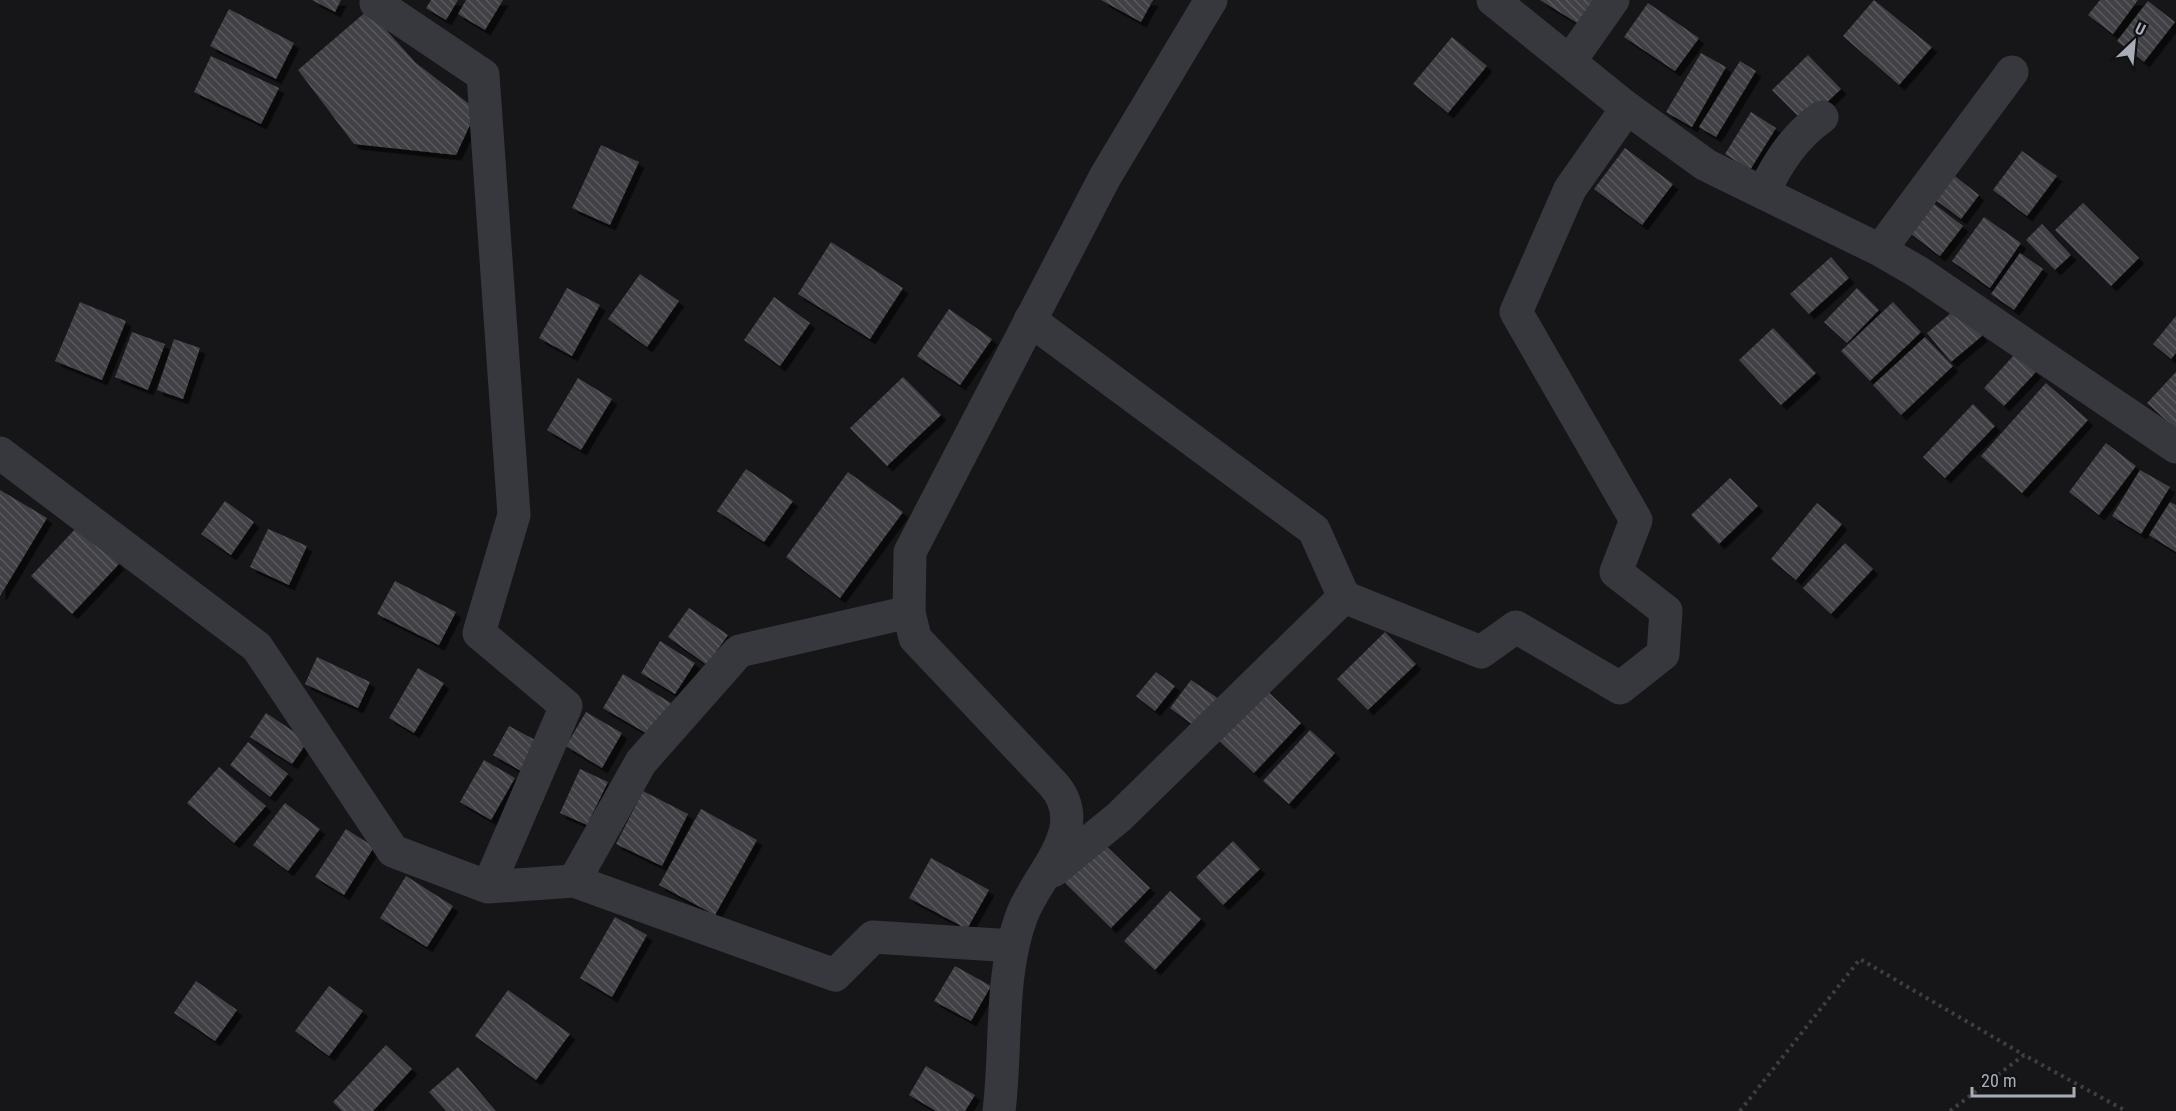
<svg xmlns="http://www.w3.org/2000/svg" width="2176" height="1111" font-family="'Roboto Condensed',sans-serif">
  <defs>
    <pattern id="building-back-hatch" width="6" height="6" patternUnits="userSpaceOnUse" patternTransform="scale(1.5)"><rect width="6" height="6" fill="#404145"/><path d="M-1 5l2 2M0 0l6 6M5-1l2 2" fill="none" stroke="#595a5e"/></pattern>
    <filter id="shadow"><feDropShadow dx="5.5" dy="5.5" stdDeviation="0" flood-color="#0009"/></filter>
  </defs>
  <rect width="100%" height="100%" fill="#161618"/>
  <path fill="url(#building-back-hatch)" filter="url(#shadow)" d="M312,0h29l-6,12z
    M431,0h27l-12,20 -20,-12z
    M466,0h37l-18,30 -27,-16z
    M1101,0h52l-12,22z
    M1540,0h59l-17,26z
    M1874,0l58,47 -33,38 -56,-49z
    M2100,0h38l-25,34 -25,-19z
    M2148,1l27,21 -31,40 -27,-21z
    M1648,3l51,35 -24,33 -51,-34z
    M229,9l65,34 -18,36 -66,-33z
    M368,10l48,53 61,47 -21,45 -102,-11 -56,-74z
    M1452,37l35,29 -39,47 -35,-29z
    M1701,53l25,14 -34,60 -26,-15z
    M1808,55l33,34 -36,34 -33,-33z
    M211,56l68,32 -18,36 -67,-32z
    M1740,61l16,10 -40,66 -17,-10z
    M1751,112l25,16 -26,42 -25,-16z
    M601,145l38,17 -29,63 -38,-17z
    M1625,148l48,36 -31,41 -48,-36z
    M2022,151l35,25 -30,40 -34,-26z
    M1951,173l28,22 -18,24 -28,-21z
    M1929,200l34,26 -23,30 -33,-25z
    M2083,203l56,55 -28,28 -56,-56z
    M1984,217l37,26 -31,45 -38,-27z
    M2042,224l29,31 -16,15 -29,-30z
    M831,242l72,46 -33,51 -72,-45z
    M2020,253l23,16 -29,41 -23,-16z
    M1831,257l18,21 -40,36 -19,-20z
    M640,274l39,27 -32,46 -39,-28z
    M567,288l33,17 -28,51 -33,-18z
    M1857,288l22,22 -32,33 -23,-21z
    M774,297l36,26 -30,43 -36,-26z
    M80,302l46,19 -24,59 -47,-19z
    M1893,302l28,30 -51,49 -29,-30z
    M1958,307l24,29 -31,26 -24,-29z
    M949,309l43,30 -32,46 -43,-29z
    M2176,316v37l-5,6 -18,-15z
    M1773,328l43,45 -35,32 -42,-45z
    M132,332l33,12 -17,46 -33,-13z
    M1925,337l28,29 -52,49 -28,-30z
    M174,339l26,9 -17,51 -26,-9z
    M2015,354l21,18 -32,34 -20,-18z
    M2176,372v57l-29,-26z
    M903,377l38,38 -54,51 -37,-38z
    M578,378l34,21 -31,51 -34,-20z
    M2046,383l42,37 -66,73 -41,-37z
    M1973,404l22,22 -50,52 -22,-21z
    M2106,443l30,23 -37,49 -30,-23z
    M746,469l47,32 -29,41 -47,-31z
    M2140,470l30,17 -29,47 -29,-18z
    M848,472l55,40 -63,86 -54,-41z
    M1730,478l28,28 -39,38 -28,-29z
    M0,490l47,28 -47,78z
    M225,501l29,21 -23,33 -30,-21z
    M2170,502l6,3v47l-27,-17z
    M1817,503l25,21 -46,56 -25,-21z
    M78,526l41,38 -47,50 -41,-38z
    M268,529l39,17 -18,39 -39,-18z
    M1845,543l28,26 -42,45 -28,-26z
    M395,581l61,31 -17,33 -62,-31z
    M689,608l39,27 -21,30 -39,-28z
    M1385,632l31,32 -48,46 -31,-31z
    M660,641l35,22 -20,31 -34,-21z
    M317,657l53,25 -12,26 -53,-24z
    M418,668l26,15 -30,50 -25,-15z
    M1156,672l19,14 -20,25 -19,-15z
    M623,674l48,29 -20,33 -48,-28z
    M1191,680l28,19 -22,29 -27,-20z
    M1264,688l37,35 -47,50 -37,-34z
    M586,712l36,21 -20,35 -36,-22z
    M266,713l42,28 -16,23 -42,-27z
    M509,726l28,15 -16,30 -28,-16z
    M1310,730l25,23 -46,51 -26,-23z
    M248,742l40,32 -18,23 -40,-32z
    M484,760l31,18 -24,42 -31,-18z
    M219,767l47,39 -32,37 -47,-40z
    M580,769l28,13 -21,43 -27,-12z
    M643,791l45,23 -26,52 -46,-22z
    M285,803l35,26 -32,42 -35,-26z
    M701,809l56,31 -42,75 -56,-30z
    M346,829l28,18 -30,48 -29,-18z
    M1233,841l27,28 -37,36 -27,-28z
    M1102,842l48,46 -39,40 -48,-47z
    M931,858l58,32 -22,39 -58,-31z
    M406,876l47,30 -26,41 -47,-29z
    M1170,891l31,28 -46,51 -31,-29z
    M615,917l32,18 -35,62 -32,-19z
    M955,966l36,20 -20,35 -37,-20z
    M196,981l41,29 -22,31 -41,-28z
    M329,986l34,25 -34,45 -34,-25z
    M508,990l62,44 -34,46 -61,-44z
    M386,1045l26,24 -39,42h-31l-9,-9z
    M926,1066l49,29 -10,16h-29l-27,-16z
    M458,1067l38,44h-50l-17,-19z"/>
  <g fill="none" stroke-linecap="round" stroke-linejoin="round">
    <path stroke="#3d3f44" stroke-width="4" stroke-dasharray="3 4.5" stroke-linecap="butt" d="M1740,1111l120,-152 164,96
      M1950,1111l74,-56 102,56"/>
    <path stroke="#37383d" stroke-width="33" d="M378,0l-2,3 107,72 31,440 -35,118 87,73 -78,181
      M1493,0l134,108 79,57 174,85 38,22 258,175
      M1570,61l43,-61
      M1763,193c15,-31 31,-56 59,-76
      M1880,250l132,-178
      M1030,320l284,210 30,67 -225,220 -66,54
      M0,453l257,194 136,204 95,36 86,-6 261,94 38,-38 140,9
      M1344,597l137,55 35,-25 104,61 43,-34 3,-43 -50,-39 20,-52 -120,-208 54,-123 57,-81
      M574,881l67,-119 98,-111 170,-39
      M999,1111c8,-64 0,-135 23,-196 16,-42 70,-87 31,-131l-138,-146 -6,-26 1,-60 195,-375 106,-177"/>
  </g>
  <g transform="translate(2134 42) rotate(26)" stroke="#111113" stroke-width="4.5" paint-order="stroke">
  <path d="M0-4.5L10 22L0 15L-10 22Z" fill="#a8adb8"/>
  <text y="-9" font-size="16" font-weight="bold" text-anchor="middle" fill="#a8adb8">U</text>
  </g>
  <path d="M1972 1087v9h102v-9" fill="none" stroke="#a8adb8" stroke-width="3"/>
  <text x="1981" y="1087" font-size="18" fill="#a8adb8" stroke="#111113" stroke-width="4.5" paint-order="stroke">20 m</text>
</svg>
